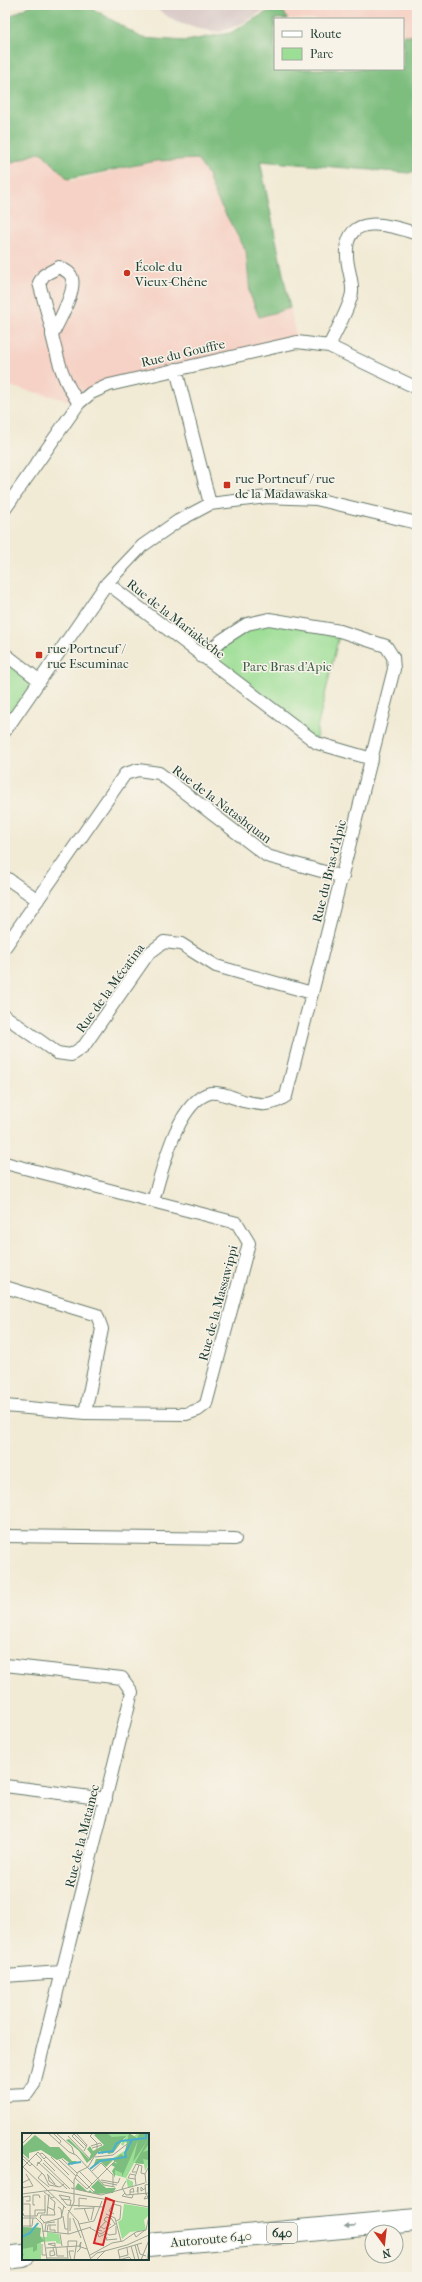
<svg xmlns="http://www.w3.org/2000/svg" width="422" height="2282" font-family="'IM FELL French Canon',serif">
  <rect width="100%" height="100%" fill="#f7f3e8"/>
  <filter id="ink" filterUnits="userSpaceOnUse"><feTurbulence type="fractalNoise" baseFrequency=".025" numOctaves="2"/><feDisplacementMap in="SourceGraphic" scale="8" xChannelSelector="R" yChannelSelector="G"/><feConvolveMatrix kernelMatrix="1 2 1 2 8 2 1 2 1" color-interpolation-filters="sRGB"/></filter>
  <filter id="wash" filterUnits="userSpaceOnUse"><feTurbulence type="fractalNoise" baseFrequency=".012" numOctaves="4" result="noise"/><feDisplacementMap in="SourceGraphic" scale="16" xChannelSelector="R" yChannelSelector="G"/><feGaussianBlur stdDeviation="0.9" result="paint"/><feColorMatrix in="noise" values="0 0 0 0 0 0 0 0 0 0 0 0 0 0 0 0 0 1.4 0 .05"/><feComposite in="paint" operator="in"/></filter>
  <g filter="url(#wash)">
    <rect width="100%" height="100%" fill="#f1ead4"/>
    <path fill="#f6d1c5" d="M279,5h138v31l-14,-1v-16h-115z
      M41,152l30,29 85,-20 41,-2 11,16 7,20 31,57 4,42 9,22 31,-8 7,34 -188,43 -30,18 -74,-18v-220z"/>
    <path fill="#d1bfbf" d="M151,5h115l2,3 -25,15 -23,9 -21,-3 -23,-7z"/>
    <path fill="#9cde95" stroke="#5e8e64" d="M269,619l71,12 -23,98v14l-115,-86 20,-17z
      M5,660l30,21 -30,46z"/>
    <path fill="#7dbd7e" stroke="#4e7d59" d="M31,5h56l55,33 44,3 44,-8 49,-28 9,14h-13v50h128v-34l14,1v134l-8,3 -149,-12 30,147 -31,9 -9,-23 -4,-43 -31,-56 -7,-20 -11,-16 -41,2 -88,18 -27,-27 -36,13v-146z"/>
  </g>
  <g filter="url(#ink)">
    <g fill="none" stroke-linecap="round" stroke-linejoin="round">
      <g stroke="#687a6c" stroke-width="14">
        <path id="street" d="M52,335c6,-12 24,-44 20,-56 -1,-7 -8,-9 -13,-12l-15,8 -5,8 13,47v5c6,25 11,47 27,68
          M329,346c6,-13 22,-41 23,-54 1,-12 -5,-24 -5,-37 -3,-44 44,-30 70,-21
          M176,369l34,135
          M5,509l74,-106 12,-10 18,-8 188,-43 32,4 88,42
          M107,583l210,160 55,16
          M5,654l35,27
          M5,731l102,-148 35,-37 36,-25 32,-17 57,-7 49,2 101,24
          M5,877l33,23
          M5,947l120,-173 13,-4 21,3 108,83 76,21
          M5,1016l52,37 14,2 13,-9 64,-92 16,-12 17,2 35,22 96,27
          M5,1163l232,60 12,20 -43,161 -8,6 -12,4 -101,-1 -80,-7
          M153,1201c9,-30 24,-99 57,-108 9,-2 24,5 33,8 18,4 27,6 43,-5l108,-427 -1,-12 -7,-11 -46,-15 -71,-12 -22,5 -25,16 -20,17
          M5,1287l92,28 5,14 -17,84
          M5,1536l230,3
          M5,1665l117,13 10,14 -98,392 -7,10 -22,1
          M5,1786l101,13
          M5,1976l56,-4"/>
      </g>
      <g stroke="#687a6c" stroke-width="24">
        <path id="highway" d="M148,2245l269,-25
          M5,2258l18,-2"/>
      </g>
      <use href="#street" stroke="#fff" stroke-width="12"/>
      <use href="#highway" stroke="#fff" stroke-width="22"/>
    </g>
    <defs><path id="oneway-solid" d="M-6-.8H1V-3.2L6.5 0L1 3.2V.8H-6Z"/></defs>
    <use fill="#8f9e9a" href="#oneway-solid" transform="translate(350 2226) rotate(175)"/>
  </g>
  <g fill="#c8321e" stroke="#f7f3e8" stroke-width="1.5">
    <circle cx="127" cy="273" r="4"/>
    <rect x="223" y="481" width="8" height="8" rx="2"/>
    <rect x="35" y="651" width="8" height="8" rx="2"/>
  </g>
  <g text-anchor="middle" dominant-baseline="central" stroke-width="3" stroke-linejoin="round" paint-order="stroke">
    <rect fill="#f7f3e8" stroke="#60746a" stroke-width="1" x="267" y="2223" width="30" height="20" rx="3"/>
    <g font-size="12" font-weight="bold" fill="#1f3d34">
      <text x="282" y="2233">640</text>
    </g>
    <g font-size="13" fill="#1f3d34" stroke="#f7f3e8" text-anchor="start">
      <text x="135" y="266">École du<tspan x="135" dy="15">Vieux-Chêne</tspan></text>
      <text x="235" y="478">rue Portneuf / rue<tspan x="235" dy="15">de la Madawaska</tspan></text>
      <text x="47" y="648">rue Portneuf /<tspan x="47" dy="15">rue Escuminac</tspan></text>
    </g>
    <g font-size="13" fill="#1f3d34" stroke="#f7f3e8">
      <text transform="translate(183 353) rotate(-13)">Rue du Gouffre</text>
      <text transform="translate(176 619) rotate(38)">Rue de la Mariakèche</text>
      <text transform="translate(222 804) rotate(37)">Rue de la Natashquan</text>
      <text transform="translate(329 871) rotate(-76)">Rue du Bras-d'Apic</text>
      <text transform="translate(110 988) rotate(-54)">Rue de la Mécatina</text>
      <text transform="translate(218 1303) rotate(-75)">Rue de la Massawippi</text>
      <text transform="translate(82 1836) rotate(-76)">Rue de la Matamec</text>
      <text transform="translate(211 2239) rotate(-5)">Autoroute 640</text>
    </g>
    <g font-size="13" fill="#385d47" stroke="#f7f3e8">
      <text x="287" y="666">Parc Bras d'Apic</text>
    </g>
  </g>
  <g transform="translate(22 2133)">
    <rect width="127" height="127" fill="#f1ead4"/>
    <path d="M85,0h22l4,4 5,-4h11v30l-4,8 -1,-7 -10,-1 -8,15 7,4v4l-5,2 -2,-10 -11,-3 -2,-6 5,-5 -5,-6 13,-8 3,-6 -4,-2 -2,4 -2,-2 4,-6h-12zM102,71l25,4v7l-5,5 2,10 -16,2 -8,7 -4,-17 4,-3zM17,89l-1,3 -3,1 5,2 -3,1v6l5,2h5v-5l12,2 2,10 -5,-1v-2l-15,1v18h-19v-33l11,1z" fill="#9cde95"/>
    <path d="M75,0h10l5,4 14,-1 -13,17 -5,1 -1,-3 -5,3 -2,-3 -13,12 -8,-12 -13,-11 3,-1 20,20 2,-5 -4,-5 3,-3 3,5 11,-6 -10,-10zM107,0l8,5 3,-5h9v11l-6,8 6,-2v10l-6,-1 1,5 -9,-1 12,-22 -14,21 5,-22 -16,37v-4l-7,-3v8l-3,-7 3,-4 -4,-2 3,-3 4,2 -5,-4 -7,7 -5,-5 -8,5 3,-8 20,-1 5,-4 3,2zM13,2l15,12h9l13,14h5l-5,4 -9,-7 -6,2 -16,-10 -12,3v6l-7,-6v-6zM76,47l8,8h10l-3,5 -17,1 -18,-4 -3,-2 3,-5 10,9 2,-2 3,3 2,-3 -4,-3zM0,94l19,1 -1,8 4,5 -7,3v6l-4,2v-5l-11,2 2,7 -2,-2z" fill="#7dbd7e"/>
    <path fill="none" stroke="#4bb0ca" stroke-width="2" d="M76,20l15,-2 3,-7 5,-3 25,-3v-4h3M46,31l13,-2M68,36l10,-8 26,-4 -1,-4 7,-13M0,104l8,-4 8,-10"/>
    <path fill="none" stroke="#9da594" stroke-width="1" d="M26,0l21,19 7,3 28,30 11,2M31,0l8,8 -2,3M34,0l16,14 2,7M54,0l11,12 -3,6M46,3l24,25M50,3l2,-2 12,12M50,3l12,12M0,11l11,-11M69,13l9,-3 2,2 -10,3M14,21l6,6 -4,4M18,21l2,-1 32,31M0,22l22,20 5,10 11,2 4,-3M29,24l18,18M73,24l18,-2 14,-11M0,25l8,8 2,-2M40,26l15,14M22,27l11,11M37,27l17,16M21,30l27,26M117,32l3,1 -1,7 4,1M0,33l44,42M15,33l1,-4 29,27M0,35l16,-16 6,7 2,-2M57,38l13,13M70,38l9,-8 12,12v12M114,39h-4l4,-8 3,1M20,40l-4,5 11,9M25,41l8,10M26,42l1,6 9,6M55,42l17,17M113,42l-5,-1 -2,4 7,1M53,45l12,11M79,47l17,3 2,-5M104,48l-4,7 4,7 23,-2M80,49l15,3M124,50l-1,-9 4,-8M114,52l-1,-8 4,-12M0,55l11,-2 -7,-12M1,55l-1,-5 8,-4M49,55l30,7 44,-12M65,56l28,-28M121,56l-2,-2v4l5,-3M22,59l8,6 2,-1M108,59h4l-1,-4 -3,2v5M115,59l1,-5v7M103,60l-3,3 10,2 1,-3M124,60l2,5 -4,1 2,-3M0,61l30,-4 97,17M37,62l8,10 37,2M37,62l11,2 -1,2M124,62l-1,-10 4,-1M28,65l5,4 -1,8M39,66l10,1 -1,6M1,71h7v23M13,72h-2v-10h6l1,3M36,74l3,2 1,9M57,74v-9l8,1M62,75l5,13M52,76l20,-1M46,77l10,11 13,39M1,78v-14l7,-1v5h-4M1,80l1,3h13l1,-3h7M23,80v-18M84,81l9,4 6,23M92,81l-5,-3 4,-7 8,2 -1,13 -4,2M25,82l2,-21M13,83v-6h11M41,83l2,13h3M0,85h14l6,6 5,36M48,85v13M51,85l8,20M69,87l3,-13M72,88l8,-20M22,89l-4,-4 1,-3h14l-1,-5 -7,-3M21,90l18,-5 3,-12M57,91l15,-3M88,91l-6,-4 2,-3 5,1 4,6M28,92v5h5v3M1,93h9l1,-8M78,93l4,3 7,-5M68,95l11,6 16,-11M20,98l27,3 22,-7M23,98l1,-8 9,-1M80,98l-4,-1 8,-9M25,99l1,-7h8M75,99l2,5 8,-4M83,99l4,3 7,-1v-8M36,100v-14M112,100l2,4 9,-7M38,101l2,12M46,101v-20l6,-12v-22l4,-8 10,-5 9,-15v-9l-7,-7 3,-3M85,104l-1,3 11,-1M20,111v11h5M115,111l3,10 6,2M113,112l4,15M45,113l1,14M46,113v-5h9l-3,19M109,113l4,14M24,115l32,-2 9,3M33,115v-5l-7,1 7,2M34,115l1,8h7M31,118h-3v5l5,-1 -2,-7M55,119l3,-3 1,-7 -2,4M68,122l22,-12 11,-2 13,-9 10,-2 3,-14M98,124l8,-2 -1,-7M25,125h20M98,126l-2,-9 24,-7M49,127l-2,-9h5M67,127l8,-7 30,-8 22,-10M74,127l9,-9M97,127l10,-3 3,3M119,127l8,-20M125,127l2,-12"/>
    <path fill="#d62828" fill-opacity="0.15" stroke="#d62828" stroke-width="2" d="M84,65l8,3 -11,44 -9,-2z"/>
    <rect width="127" height="127" fill="none" stroke="#1f3d34" stroke-width="2"/>
  </g>
  <rect width="422" height="2282" fill="none" stroke="#f7f3e8" stroke-width="20"/>
  <rect x="274" y="18" width="130" height="52" fill="#f7f3e8" stroke="#a1aaa0"/>
  <rect x="282" y="31" width="20" height="6" fill="#ffffff" stroke="#a1aaa0"/>
  <text x="310" y="38" font-size="12" fill="#1f3d34">Route</text>
  <rect x="282" y="48" width="20" height="12" fill="#9cde95" stroke="#a1aaa0"/>
  <text x="310" y="58" font-size="12" fill="#1f3d34">Parc</text>
  <g transform="translate(384 2244) rotate(165)"><circle r="19" fill="#f7f3e8" stroke="#a1aaa0"/>
  <path d="M0-3L7 15L0 10L-7 15Z" fill="#c8321e"/>
  <text y="-6" font-size="11" font-weight="bold" text-anchor="middle" fill="#1f3d34">N</text>
  </g>
</svg>
